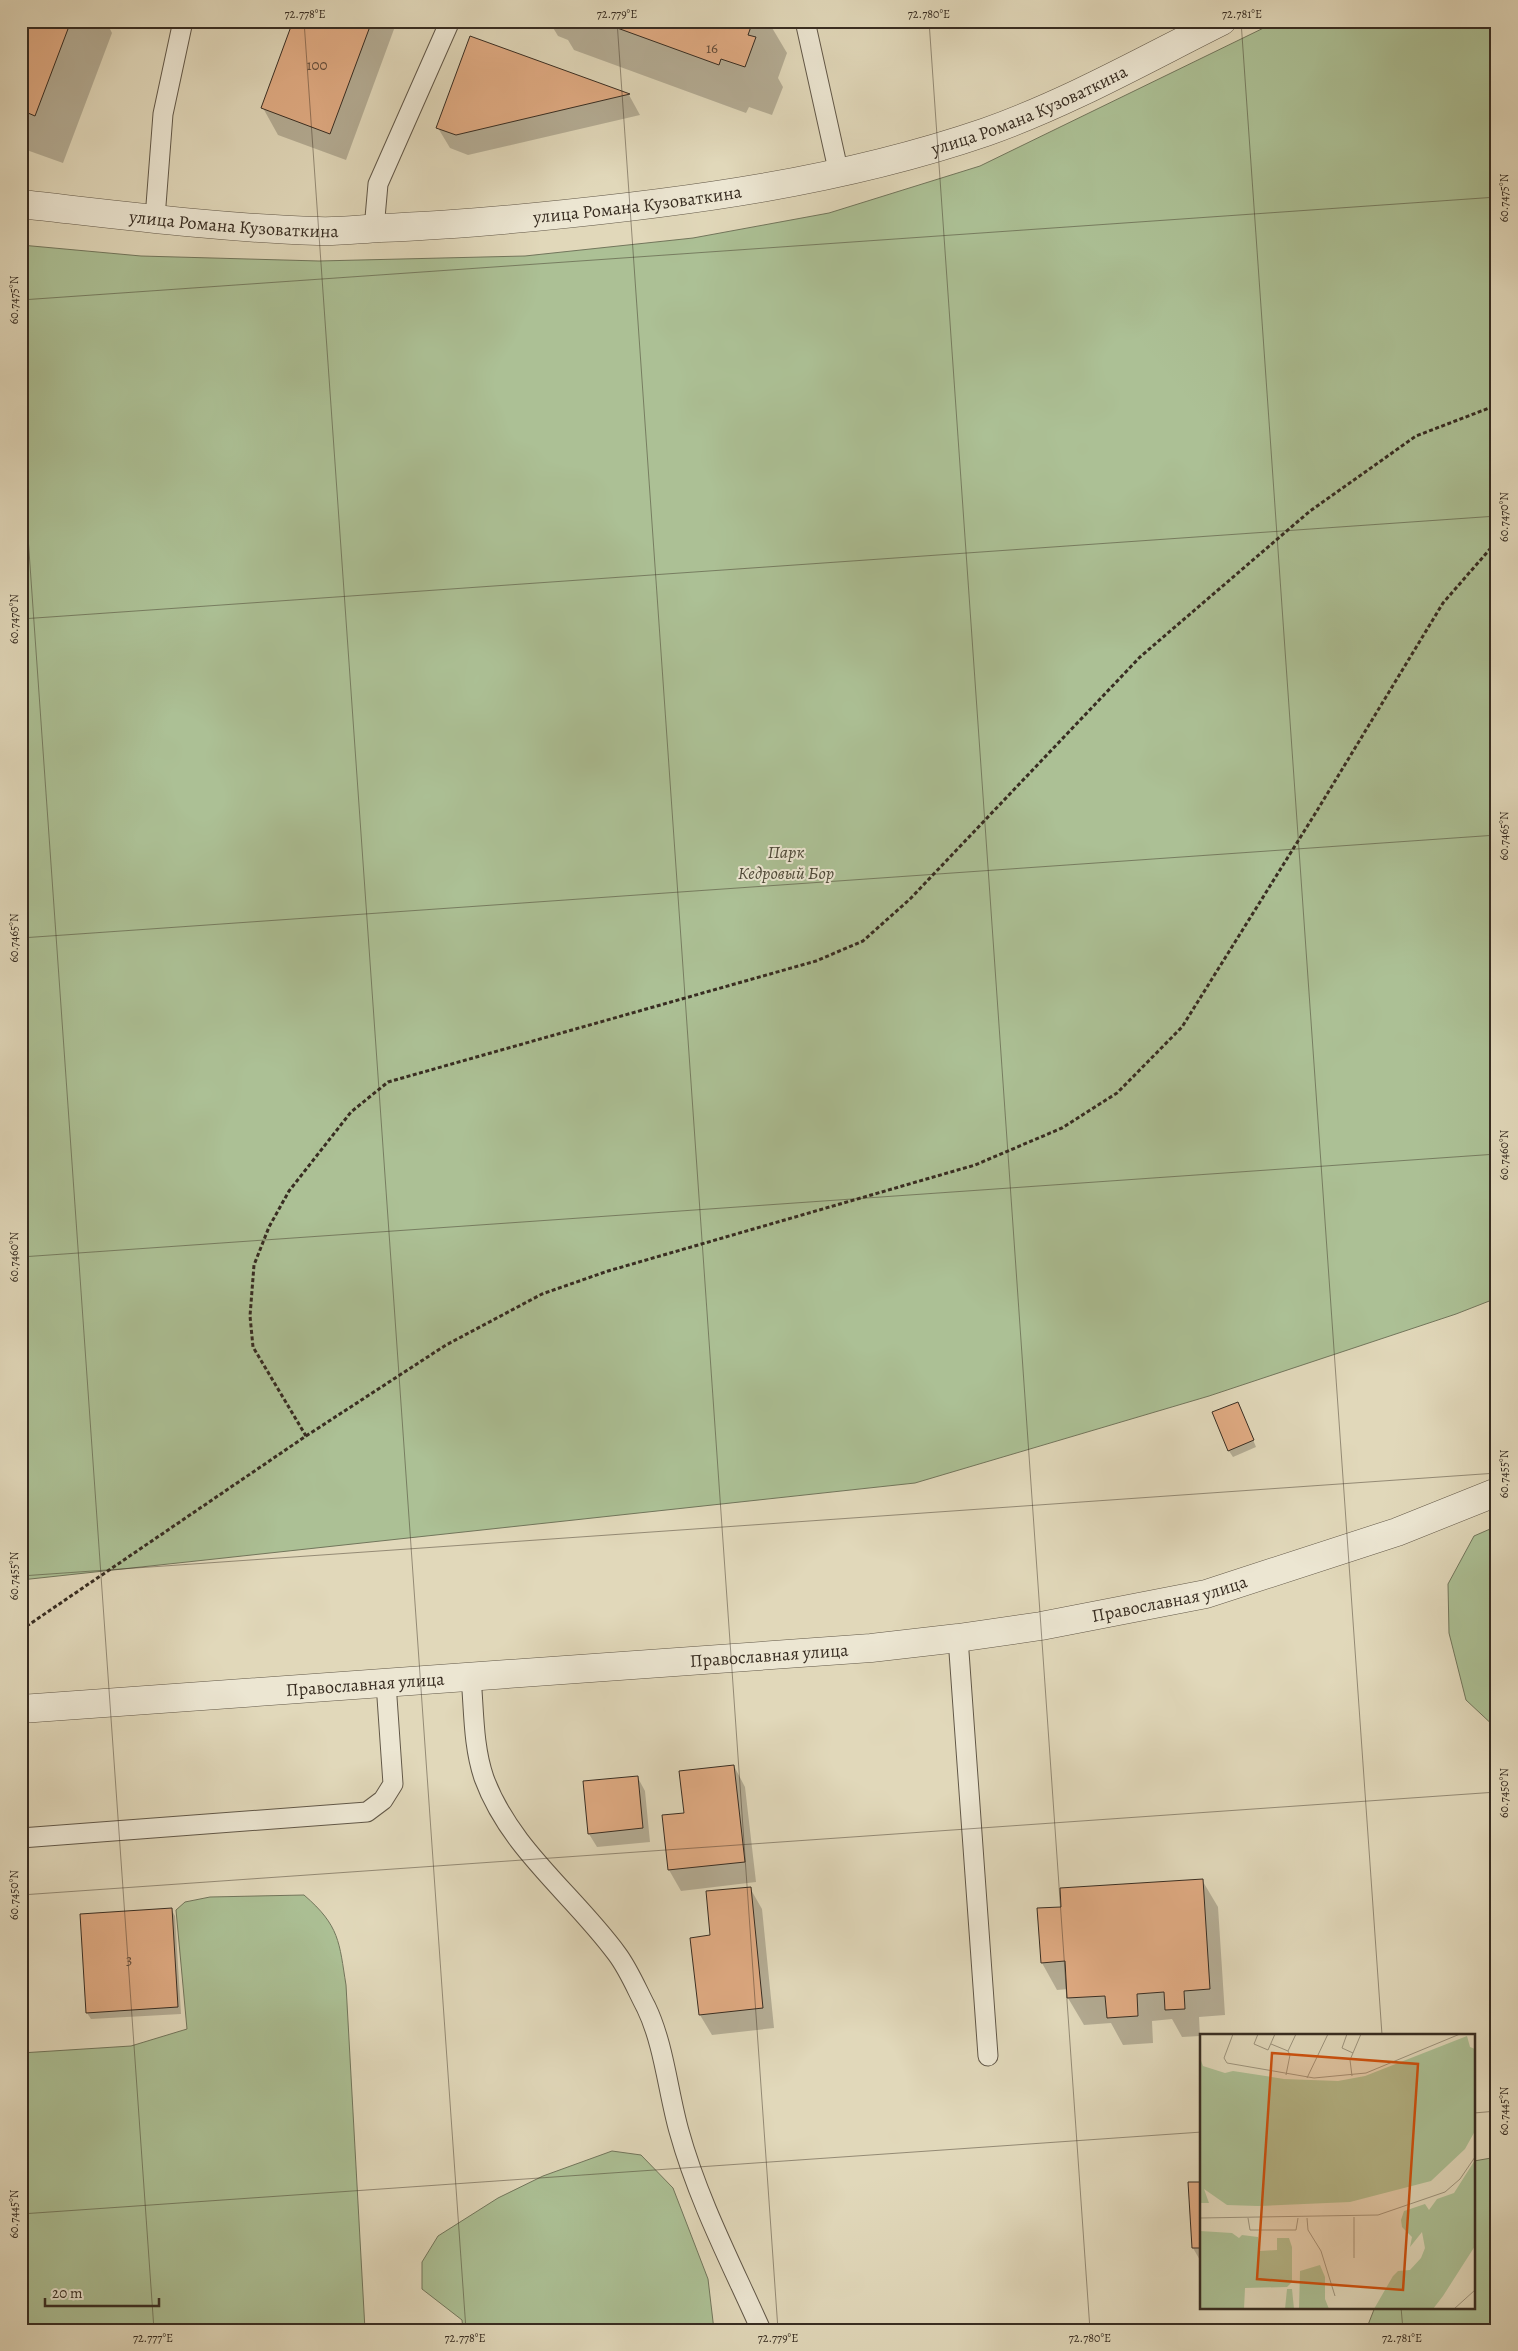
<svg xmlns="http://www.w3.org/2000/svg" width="1518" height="2351" font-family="Alegreya,serif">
  <rect width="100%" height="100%" fill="#e1d8ba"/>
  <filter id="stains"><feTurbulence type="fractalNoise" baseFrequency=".004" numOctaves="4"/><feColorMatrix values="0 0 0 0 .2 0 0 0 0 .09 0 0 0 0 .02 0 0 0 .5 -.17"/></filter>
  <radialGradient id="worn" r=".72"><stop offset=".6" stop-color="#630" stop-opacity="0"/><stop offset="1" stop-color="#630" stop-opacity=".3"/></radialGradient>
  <path fill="#acc095" stroke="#72765c" d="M1278,21h219v1277l-41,16 -247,82 -294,87 -894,97v-1335l120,11 178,5 206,-5 168,-18 136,-25 151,-47z
    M1497,1526v203l-31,-29 -17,-67 -1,-49 26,-48z
    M304,1895c36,31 35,47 42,90l19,345h-344v-277l110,-7 56,-17 -11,-119 9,-8 25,-5z
    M612,2151l29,4 32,33 35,91 6,51h-251l-1,-10 -40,-31v-27l16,-26 60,-38 45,-22z
    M1497,2157v173h-131l9,-23h99v-146z"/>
  <path fill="#0003" d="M21,21h85l6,12 -49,130 -42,-15z
    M295,21h102l-51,139 -68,-25 -15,-27z
    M549,21h219l19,32 -9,25 5,9 -11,28 -23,-8 -3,6 -172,-63 -6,-10 -10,-4z
    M470,38l159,57 11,20 -172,40 -18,-7 -12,-20z
    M1241,1410l15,37 -23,10 -4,-6z
    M734,1766l11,21 11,95 -75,9 -12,-21 -6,-54 22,-2z
    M638,1778l7,13 5,51 -53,5 -8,-13z
    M1202,1880l16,27 7,108 -26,2 1,19 -18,1 -10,-18 -20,2 1,22 -30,2 -12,-22 -27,2 -16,-27v-9l-11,1 -15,-27 20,-55z
    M750,1888l12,21 12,119 -62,7 -12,-20 12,-79z
    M171,1909l4,7 6,98 -90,5 -4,-6z
    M1202,2183v79h-1l-8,-14 -4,-64z"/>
  <path fill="#e0ab83" stroke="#382d22" d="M21,21h50l-36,95 -14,-6z
    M293,21h79l-42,113 -69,-26z
    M598,21h155l-5,14 8,2 -11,30 -24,-8 -2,6z
    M470,36l160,58 -174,41 -20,-7z
    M1238,1402l16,38 -26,11 -16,-39z
    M734,1765l11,97 -77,8 -6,-55 22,-2 -5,-42z
    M638,1776l5,52 -55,6 -5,-53z
    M1203,1879l7,110 -26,2 1,18 -20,1 -1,-18 -27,2 1,22 -31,2 -2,-22 -38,2 -2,-37 -24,2 -4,-55 24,-1 -1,-19z
    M751,1887l12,121 -64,7 -9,-77 20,-3 -4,-44z
    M172,1908l6,99 -92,6 -6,-99z
    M1188,2182h14v66h-10z"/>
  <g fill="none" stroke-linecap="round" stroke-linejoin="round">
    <g stroke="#625848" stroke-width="21">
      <path id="service" d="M805,21l34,153
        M155,218l8,-104 20,-93
        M374,229l4,-45 72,-163
        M958,1638l30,418
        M471,1677c3,33 2,69 13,101 26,71 89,116 133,176 12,16 20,36 29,53 18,37 22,85 33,124 19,69 53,134 82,199
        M21,1838l346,-26 16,-12 10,-16 -7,-101"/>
    </g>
    <g stroke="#625848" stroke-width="29">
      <g id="minor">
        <path id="s1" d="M21,1709l850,-61 87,-10 83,-12 165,-32 191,-62 100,-40"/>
      </g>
    </g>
    <g stroke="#625848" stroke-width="29">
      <g id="tertiary">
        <path id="s2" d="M21,204c99,11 198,24 297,27 21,1 42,-2 62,-3 52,-2 103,-6 155,-11 153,-15 305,-35 451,-85 82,-29 158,-72 236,-111"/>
      </g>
    </g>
    <path stroke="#382d22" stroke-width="3" stroke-dasharray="4 2.5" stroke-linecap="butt" d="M306,1436l140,-91 96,-51 66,-23 367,-106 87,-37 55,-35 65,-66 136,-218 125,-206 54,-62
      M21,1630l285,-194 -53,-89 -3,-31 4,-51 15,-38 20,-36 62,-79 37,-30 428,-121 47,-20 47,-42 230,-242 170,-146 106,-75 81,-31"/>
    <use href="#service" stroke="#ece6d2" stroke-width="19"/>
    <use href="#minor" stroke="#ece6d2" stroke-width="28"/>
    <use href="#tertiary" stroke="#ece6d2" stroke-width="28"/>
  </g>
  <path fill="none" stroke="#382d22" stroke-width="1" stroke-opacity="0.45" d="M304,21l162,2309M617,21l161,2309M929,21l161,2309M1241,21l141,2014M21,300l1476,-103M21,437l133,1893M21,619l1476,-103M21,938l1476,-103M21,1257l1476,-103M21,1576l1476,-103M21,1895l1476,-103M1474,2113l23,-2M21,2214l1181,-82M1401,2307l2,23"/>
  <g text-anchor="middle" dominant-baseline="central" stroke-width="4" stroke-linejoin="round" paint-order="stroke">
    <g font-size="15" fill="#624c3a">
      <text x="712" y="48">16</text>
      <text x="317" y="65">100</text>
      <text x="129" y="1960">3</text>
    </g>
    <g font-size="18" fill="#382d22" stroke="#ece6d2">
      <text stroke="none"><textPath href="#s2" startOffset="1024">улица Романа Кузоваткина</textPath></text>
      <text stroke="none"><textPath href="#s2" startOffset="619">улица Романа Кузоваткина</textPath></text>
      <text stroke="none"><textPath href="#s2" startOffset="214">улица Романа Кузоваткина</textPath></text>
      <text stroke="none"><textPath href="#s1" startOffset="1155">Православная улица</textPath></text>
      <text stroke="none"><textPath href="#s1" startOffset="750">Православная улица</textPath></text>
      <text stroke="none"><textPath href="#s1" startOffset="345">Православная улица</textPath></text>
    </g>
    <g font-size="18" font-style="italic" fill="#4f4a39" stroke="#ece6d2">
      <text x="786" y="852">Парк<tspan x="786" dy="21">Кедровый Бор</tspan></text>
    </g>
  </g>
  <g transform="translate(1200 2034)">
    <rect width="275" height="275" fill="#e1d8ba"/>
    <path d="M267,2l3,11 5,2v82l-10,18 -34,32 -81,21 -92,4 -31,-1 -23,-16 5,14h-9v-145l3,8 22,7 8,-2 51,8 54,2 27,-5zM275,126v86l-32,50 -10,13h-59l19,-33 5,-5 12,-1 11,-12 4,-10 -3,-16 -12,15 2,-10 -10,-10 -1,-7 3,-9 21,-7 4,6 8,-11 17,-6zM0,197l32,2 7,5 3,-3 16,2 2,14 17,-1v-12h12l3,9v35l-5,5 -42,1 -1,21h-44zM120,231l5,12v22l4,10h-44l2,-20h5l2,20 5,-1 1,-37z" fill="#acc095"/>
    <path fill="none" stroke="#9d947d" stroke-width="1" d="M33,0l-9,24 3,5 87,15 52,-5 94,-39M58,0l-4,10 14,6 7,-16M147,0l-5,14 11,5M71,10l17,7M86,41l4,-20 -2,-4 8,-17M152,42l-2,-16 11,-26M107,44l21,-44M154,183v41M0,184l178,-3 67,-23 15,-13 15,-22M48,184l2,12h46l2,-12M107,184l1,12 13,21 14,45M254,275l21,-19"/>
    <path fill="#ce520f" fill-opacity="0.15" stroke="#ce520f" stroke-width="2.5" d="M72,19l146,11 -15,226 -146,-11z"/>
    <rect width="275" height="275" fill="none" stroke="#382d22" stroke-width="2.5"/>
  </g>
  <rect width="1518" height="2351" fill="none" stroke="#e1d8ba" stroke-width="55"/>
  <path d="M45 2298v8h114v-8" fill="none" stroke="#382d22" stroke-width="2.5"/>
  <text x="52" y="2298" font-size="15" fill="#382d22" stroke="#ece6d2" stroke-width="4" paint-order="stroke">20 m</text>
  <rect x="28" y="28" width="1462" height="2296" fill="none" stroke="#382d22" stroke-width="2"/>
  <g font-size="12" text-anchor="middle" fill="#382d22">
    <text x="305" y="18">72.778°E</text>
    <text x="617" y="18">72.779°E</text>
    <text x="929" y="18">72.780°E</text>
    <text x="1242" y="18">72.781°E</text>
    <text transform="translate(1504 198) rotate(-90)" y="4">60.7475°N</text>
    <text transform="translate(14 300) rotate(-90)" y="4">60.7475°N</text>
    <text transform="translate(1504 517) rotate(-90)" y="4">60.7470°N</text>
    <text transform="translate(14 619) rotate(-90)" y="4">60.7470°N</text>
    <text transform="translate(1504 836) rotate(-90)" y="4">60.7465°N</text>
    <text transform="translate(14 938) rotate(-90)" y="4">60.7465°N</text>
    <text transform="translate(1504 1155) rotate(-90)" y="4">60.7460°N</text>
    <text transform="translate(14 1257) rotate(-90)" y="4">60.7460°N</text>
    <text transform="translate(1504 1474) rotate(-90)" y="4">60.7455°N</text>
    <text transform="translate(14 1576) rotate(-90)" y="4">60.7455°N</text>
    <text transform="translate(1504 1793) rotate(-90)" y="4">60.7450°N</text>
    <text transform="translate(14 1895) rotate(-90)" y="4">60.7450°N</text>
    <text transform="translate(1504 2111) rotate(-90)" y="4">60.7445°N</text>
    <text transform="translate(14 2214) rotate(-90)" y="4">60.7445°N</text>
    <text x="153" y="2342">72.777°E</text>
    <text x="465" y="2342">72.778°E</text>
    <text x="778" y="2342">72.779°E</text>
    <text x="1090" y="2342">72.780°E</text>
    <text x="1402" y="2342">72.781°E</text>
  </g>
  <rect width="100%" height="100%" filter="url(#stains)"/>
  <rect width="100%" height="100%" fill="url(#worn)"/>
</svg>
